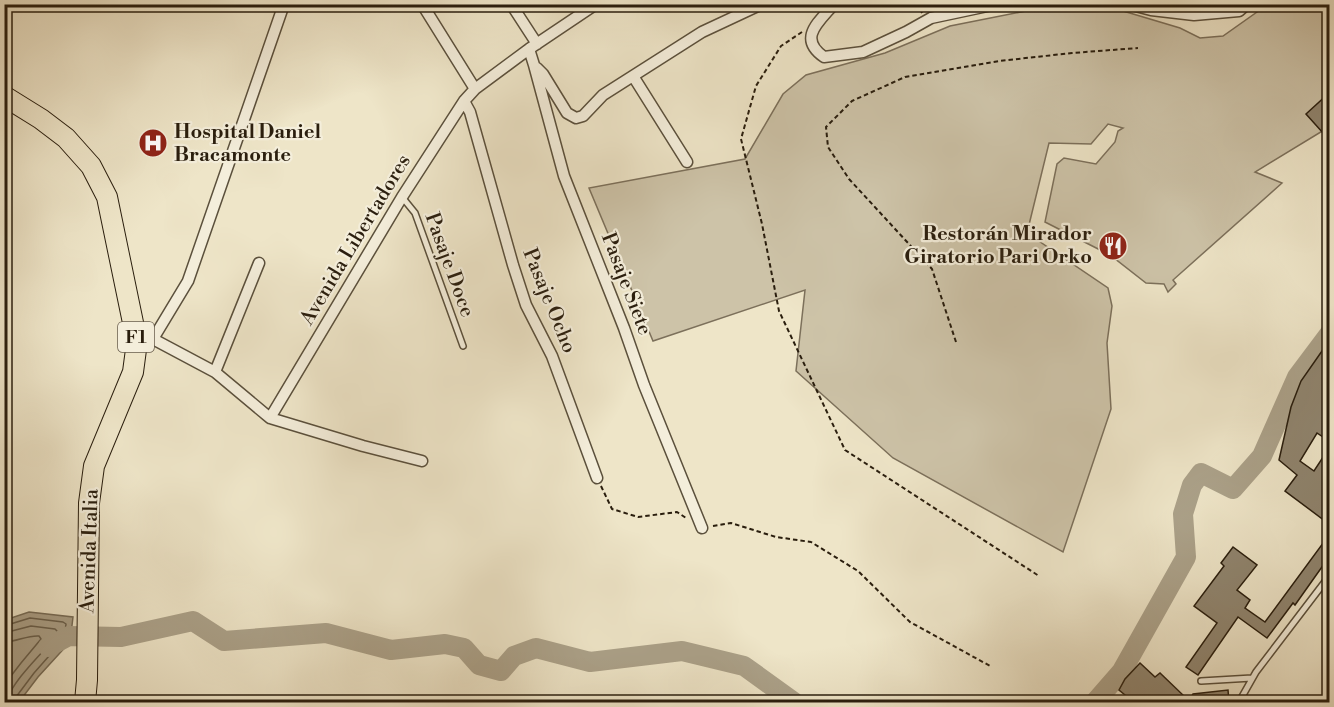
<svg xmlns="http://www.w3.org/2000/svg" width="1334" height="707" font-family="'Libre Bodoni',serif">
  <rect width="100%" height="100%" fill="#eee5c8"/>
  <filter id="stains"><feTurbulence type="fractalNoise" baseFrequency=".00333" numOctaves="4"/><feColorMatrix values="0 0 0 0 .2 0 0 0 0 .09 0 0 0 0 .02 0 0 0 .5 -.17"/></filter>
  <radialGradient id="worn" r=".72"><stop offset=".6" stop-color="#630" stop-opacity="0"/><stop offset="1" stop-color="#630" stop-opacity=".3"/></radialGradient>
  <path fill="#cdc3a8" stroke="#7c705b" stroke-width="1.5" d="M1103,5l77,23 20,10 23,-2 44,-31h62v122l-74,45 27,11 -109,97 3,4 -8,8 -4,-8 -18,-1 -36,-28 -65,-33 12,-58 7,-6 32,6 19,-22 3,-11 5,-3 -15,-4 -17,20 -42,-1 -22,90 81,55 4,18 -5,37 4,66 -48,143 -170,-94 -97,-87 9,-81 -152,51 -64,-153 156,-29 38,-65 23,-19 79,-22 65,-27 96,-19z"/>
  <path fill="#aba189" stroke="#776d58" stroke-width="1.5" d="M29,612l44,5 -3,25 -32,35 -19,25h-14v-82z"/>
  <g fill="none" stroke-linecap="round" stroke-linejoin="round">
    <path stroke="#6a604c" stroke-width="1.5" d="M4,626l26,-8 33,4 3,2 -2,15 -30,34 -18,24 -1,5
      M4,633l27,-7 24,3 2,2v5c-13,15 -48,48 -50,66
      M4,642c13,0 23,-7 35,-6l2,3 -20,24 -17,22"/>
    <path stroke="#aba189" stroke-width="20" d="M48,647l21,-11 52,1 72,-16 31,20 102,-8 65,17 54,-6 19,4 15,17 22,6 13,-15 22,-8 54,14 92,-11 62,15 50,36
      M1095,702l27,-31 64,-114 -3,-43 9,-29 9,-12 32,16 29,-33 35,-79 33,-44"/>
  </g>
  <path fill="#90856f" stroke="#2a1e0e" stroke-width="1.5" d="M1329,93v34l-6,6 -17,-19z
    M1106 241a8 8 0 1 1 16 0a8 8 0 1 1-16 0Z
    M1329,341v100l-12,-8 -17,28 14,10 15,-23v76l-44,-33 12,-16 -18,-15 12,-53 10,-26z
    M1329,535v22l-34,48 -2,-2 -26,35 -29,-21 -40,58 -12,-8 31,-44 -23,-17 30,-40 -3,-3 12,-16 24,18 -20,25 13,10 -5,8 20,14z
    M1140,663l15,14 5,-4 24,23 -4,6h-62l7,-7 -6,-5 6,-11z
    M1228,690l1,12h-41l5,-8z"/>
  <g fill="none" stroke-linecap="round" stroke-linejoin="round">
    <g stroke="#5b503c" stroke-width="8">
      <path id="lane" d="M402,197l13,16 48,133
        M1330,626l-2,13 2,1
        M1201,681l51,-3
        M1239,702l17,-30 74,-97"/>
    </g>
    <g stroke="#5b503c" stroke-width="13">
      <path id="street" d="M422,4l53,85
        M511,4l26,40
        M834,4c-15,18 -37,34 -10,53l39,-5 43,-20 25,-14 66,-14
        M1128,4l23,6 43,5 45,-4 8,-7
        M529,49l5,16 30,111 60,152 20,57 58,143
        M537,68l6,6 24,39 9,5 7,-2 20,-21 99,-63 60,-28
        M633,76l54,86
        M464,101l6,11 43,153 13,40 26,51 45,122
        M153,339l62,33 55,46 132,-221 62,-96 11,-12 54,-40 67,-45
        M146,341l7,-2 35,-58 96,-277
        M215,372l44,-109
        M270,418l93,28 59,15"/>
    </g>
    <g stroke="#2a1e0e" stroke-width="22">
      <path id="highway" d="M4,96l37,23 25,19 25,28 16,31 30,145 -4,30 -39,94 -5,37 -2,177 -2,22"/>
    </g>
    <path stroke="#2a1e0e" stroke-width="2" stroke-dasharray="4.5 3" stroke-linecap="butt" d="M918,4l4,9
      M802,32l-21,14 -25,40 -15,53 21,85 17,87 66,139 194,126
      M956,342l-24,-73 -83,-90 -21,-32 -2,-20 26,-26 53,-24 94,-16 73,-8 66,-5
      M601,486l11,23 26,8 39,-5 9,6
      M713,526l18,-3 45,14 35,5 47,29 52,51 82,45"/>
    <use href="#lane" stroke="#f4eedb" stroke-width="5"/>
    <use href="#street" stroke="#f4eedb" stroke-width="10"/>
    <use href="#highway" stroke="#eee5c8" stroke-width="20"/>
  </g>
  <defs>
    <g id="hospital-disc" transform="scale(1.5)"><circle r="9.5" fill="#8f2418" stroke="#f4eedb"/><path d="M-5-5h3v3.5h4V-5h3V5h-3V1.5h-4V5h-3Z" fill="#fff"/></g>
    <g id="restaurant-disc" transform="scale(1.5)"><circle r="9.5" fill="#8f2418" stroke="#f4eedb"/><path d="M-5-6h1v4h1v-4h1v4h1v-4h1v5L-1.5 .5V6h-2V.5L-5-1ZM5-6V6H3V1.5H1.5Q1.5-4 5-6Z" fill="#fff"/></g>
  </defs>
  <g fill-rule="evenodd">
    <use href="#hospital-disc" x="153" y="143"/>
    <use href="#restaurant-disc" x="1113" y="246"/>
  </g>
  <g text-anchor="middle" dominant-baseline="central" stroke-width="4.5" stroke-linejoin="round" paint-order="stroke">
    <rect fill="#f4eedb" stroke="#675c4c" stroke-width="1.5" x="118" y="322" width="36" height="30" rx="4.5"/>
    <g font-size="18" font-weight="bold" fill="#2a1e0e">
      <text x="136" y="337">F1</text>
    </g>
    <g font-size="20" font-weight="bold" fill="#2a1e0e" stroke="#f4eedb" text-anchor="start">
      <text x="174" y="132">Hospital Daniel<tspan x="174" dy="23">Bracamonte</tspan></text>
      <text x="1092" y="234" text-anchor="end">Restorán Mirador<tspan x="1092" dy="23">Giratorio Pari Orko</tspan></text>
    </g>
    <g font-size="20" fill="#2a1e0e" stroke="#f4eedb">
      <text transform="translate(356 240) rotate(-59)">Avenida Libertadores</text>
      <text transform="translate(449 265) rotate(70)">Pasaje Doce</text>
      <text transform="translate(626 284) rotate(69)">Pasaje Siete</text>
      <text transform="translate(549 301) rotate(68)">Pasaje Ocho</text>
      <text transform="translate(90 551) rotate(-88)">Avenida Italia</text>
    </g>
  </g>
  <rect width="1334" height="707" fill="none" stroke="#eee5c8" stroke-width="24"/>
  <rect x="6" y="6" width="1322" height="695" fill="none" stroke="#2a1e0e" stroke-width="3"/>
  <rect x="12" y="12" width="1310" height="683" fill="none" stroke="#2a1e0e" stroke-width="1.5"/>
  <rect width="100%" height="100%" filter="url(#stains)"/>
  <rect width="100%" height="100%" fill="url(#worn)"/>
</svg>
